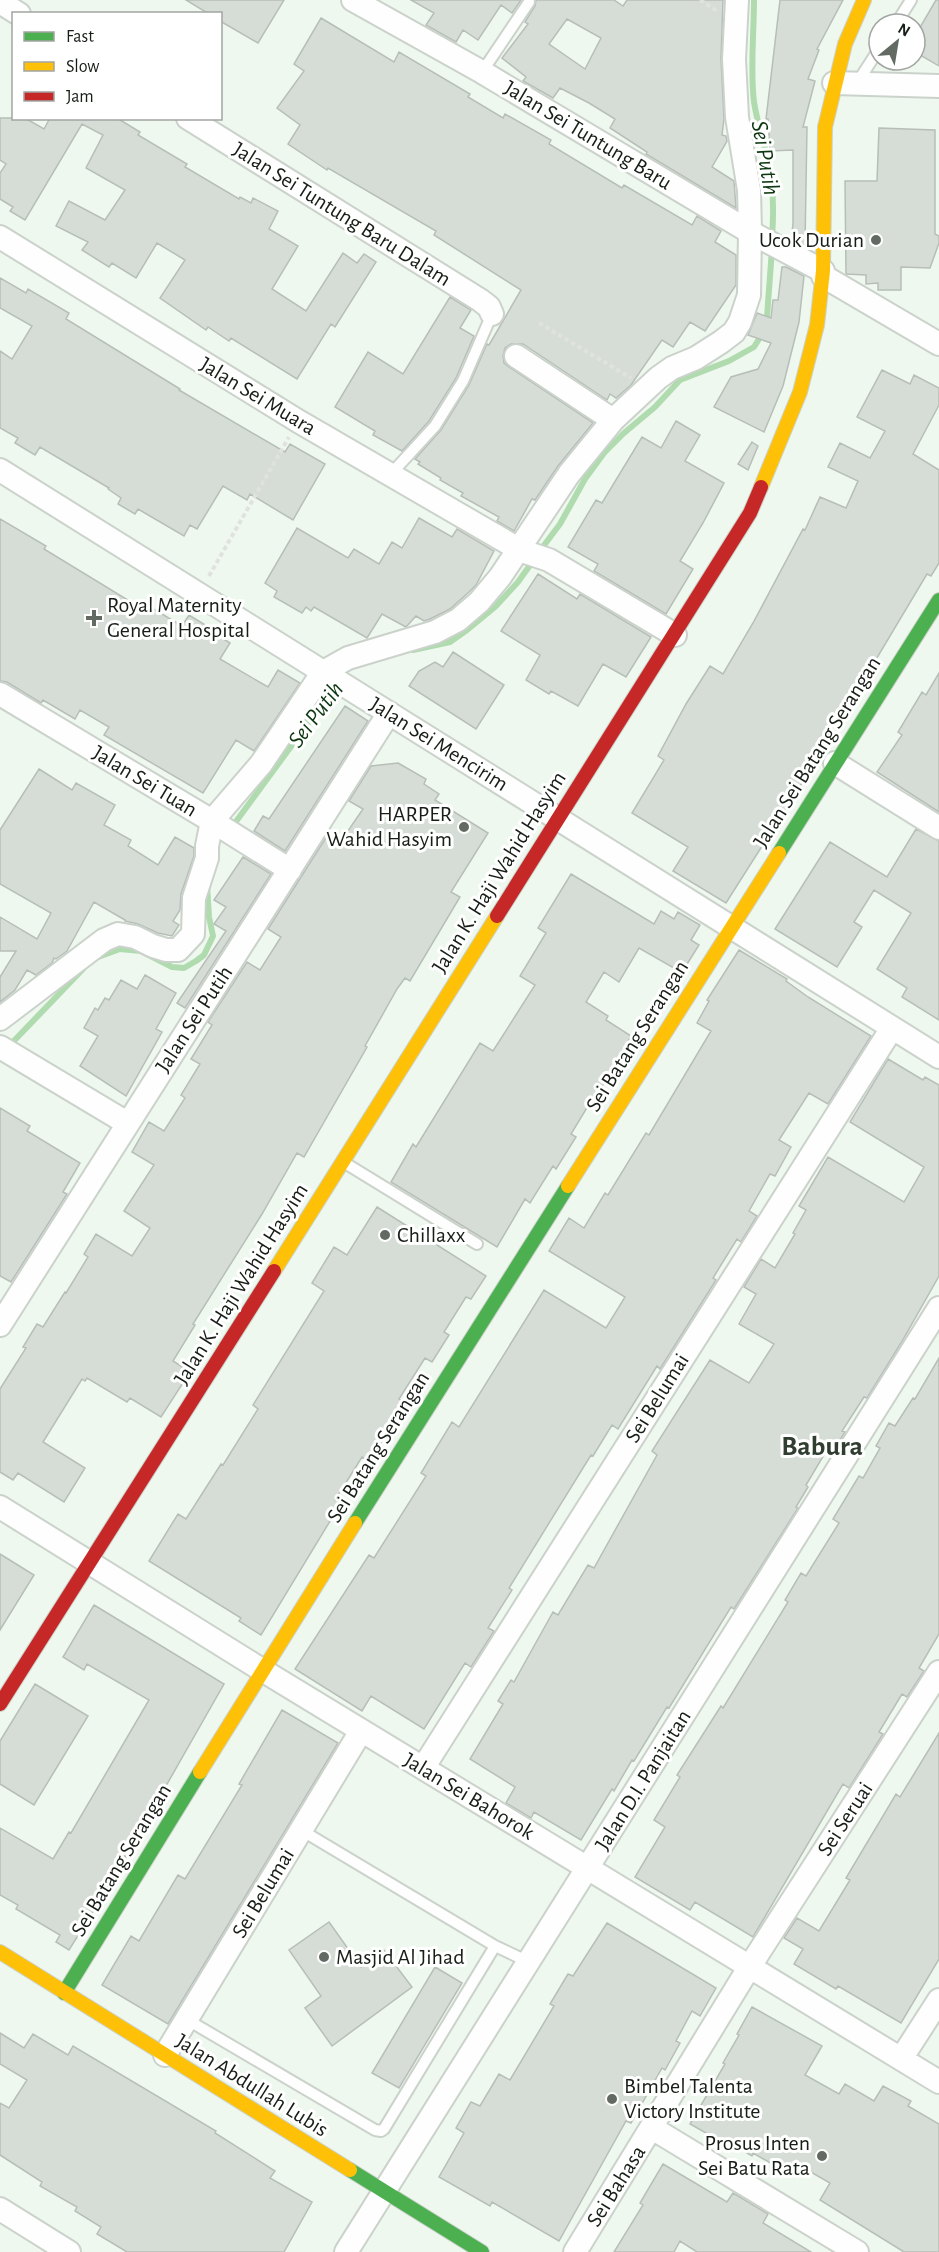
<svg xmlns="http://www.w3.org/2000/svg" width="939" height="2252" font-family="'Alegreya Sans',sans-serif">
  <rect width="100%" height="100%" fill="#eff8ef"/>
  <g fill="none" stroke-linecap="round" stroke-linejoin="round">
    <path stroke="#afdbaf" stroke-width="6" d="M754,0c0,32 -4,71 0,102 3,19 8,35 13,54 7,27 7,55 5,82
      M767,317l5,-68
      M539,552l21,-28 25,-45 19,-26 20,-20 31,-26 25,-27 49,-19 25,-14 5,-8
      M413,650l37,-8 17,-12 28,-23 23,-25 15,-21
      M232,827l104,-142
      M98,957l22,-8 21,2 31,16 12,1 12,-7 8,-6 9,-19 -4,-19 -2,-32
      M9,1046l74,-77"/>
  </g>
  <path fill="#d6ddd6" stroke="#b7beb7" stroke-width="1.5" fill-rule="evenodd" d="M186,0h98l-26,43 -38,-22v-7h-11z
    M411,0h110l-9,13 -11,-8 -23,35 -15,-10 -7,12 -30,-17 8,-12z
    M536,0h78l9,6 4,-6h96l-2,58 3,61 -2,16 4,1 1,5 -15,26 22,14 2,27 -90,-54 1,-2 -37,-24 5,-9 -26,-16 -29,-15 -7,10 -30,-17 3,-4 -24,-19 26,-34 -3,-2 10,-16zM567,19l34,19 -16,31 -36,-25z
    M780,0h63l-26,49 2,1 -11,29 7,2 -12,46h4l-2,119 -14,-7 2,-15v-74l-23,1 -2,-32h-2z
    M936,0h3v66l-24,-14v-16z
    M321,18l73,44 5,-10 71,42 -2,3 35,21 2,-4 46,26 -2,4 73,44 2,-3 68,40 5,-9 24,15 -6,11 21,13v30l-31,46 -15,-9 -17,25 -11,-7 -31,45 -15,13 -6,-4 -3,6 -84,-56h-12l-6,4 -2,8 1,7 5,4 84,56 -35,43 -23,34 -3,-1 -18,32 -17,-10 2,-4 -38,-21 2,-3 -23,-13 1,-2 -23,-14 2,-2 -5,-3 26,-29 28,-45 18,-41 2,1 32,-55 -87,-55 2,-4 -108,-63 -1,2 -39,-26 12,-19 -23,-17 27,-37 -10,-7z
    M0,118h25l19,11 6,-11h67l23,14 -2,3 49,29 -2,3 54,32 1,-2 11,6 2,-5 25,13 -9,18 29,17 -26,43 34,22 37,-58 14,10 7,-9 12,8 -41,65 -4,-3 -34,55 -66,-41 -2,3 -21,-14 -2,3 -46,-32 25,-38 -28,-17 -21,35 -24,-15 -3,4 -27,-17 6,-8 -32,-16 13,-25 36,19 20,-30 -39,-22 17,-33 -21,-11 -57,96 -15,-9 3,-4 -13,-8v-26l6,-9 -6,-4z
    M879,128l56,2v104l4,2v7l-9,25 -29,-1v23h-23v-7l-12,1v-9l-20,-1 -1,-93h32z
    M782,267h4l18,9 -5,46 -16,64 -19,46 -50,-25 17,-30 27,-8 13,-26 -23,-8 9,-22 14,5 2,-18h5z
    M0,278l26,15 2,-4 41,24 -3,6 114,70 -1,1 106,62 5,-8 35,20 -32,56 -43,-26 -3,6 -24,-14 -26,43 -7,-4 -6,11 -46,-27 -3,5 -17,-10 3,-6 -13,-9 1,-1 -69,-41 -5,8 -20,-12 3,-5 -18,-10v-77l12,8 20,-33 -32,-18z
    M450,297l21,13 -11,18 14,8 -18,42 -27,43 -27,30 -29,-16 2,-4 -40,-24 33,-55 35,22z
    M882,370l28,14 4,-9 25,13v17l-26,49 26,16v93l-8,13 -4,-2 -71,119 -3,-2 -26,39 6,4 -107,169 -53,-32 15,-24 -56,-34 32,-53 -6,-4 28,-52 24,-38 13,8 30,-51 50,-94 2,1 15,-33 26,11 12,-27 -30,-14 12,-24 30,15 15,-27 -28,-14z
    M676,421l24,14 -15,26 39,22 -21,40 -23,38 13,8 -27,45 -72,-43 4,-7 -30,-17 28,-47 6,3 40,-66 19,11z
    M752,442l6,4 -10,24 -10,-6z
    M419,518l33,19 5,-8 37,22 -18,34 -7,7 -19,17 -20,10 -6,2 -8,-5 -10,11 -24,-13 -15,24 -53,-31 -3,4 -5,-4 -4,6 -28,-16 3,-6 -12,-8 32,-55 51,30 6,-9 25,15 13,-22 10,6z
    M0,519l46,27 -2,3 100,61 3,-5 35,21 7,-11 18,11 -1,2 24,15 -10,16 48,28 10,-17 22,13 -46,68 -18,-11 -33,53 -99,-58 5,-8 -29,-17 -5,9 -32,-19 -2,3 -34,-21 -7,-1z
    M538,574l39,25 3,-5 71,43 -25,40 -23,-13 -25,42 -27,-15 -2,3 -23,-14 14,-25 -39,-24z
    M453,652l51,33 -28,44 -67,-43 10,-15 16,-9 8,5z
    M939,673v139l-62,-40 25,-37 -4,-3 24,-40 4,3z
    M345,706l23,15 -83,130 -31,-20 9,-15 6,3z
    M398,763l28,16 -2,5 15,10 -4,6 53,33 -37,59 9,5 -50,84 -5,-3 -8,11 -32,57 2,1 -63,110 -7,-4 -35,61 -69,110 2,1 -22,36 17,11 -29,45 -31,-19 -3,4 -40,-24 -2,3 -3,-2 -39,63 42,26 -21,34 -46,-29 -5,7 -13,-8v-83l26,-41 -3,-1 14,-23 6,3 22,-35 1,1 22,-36 -4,-3 12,-20 36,22 18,-28 -26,-17 30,-46 -22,-13 17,-30 15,9 21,-33 -4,-3 19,-31 -9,-5 21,-34 -4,-3 39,-60 13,8 21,-33 -13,-8 59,-93 12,8 24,-35 -14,-8 22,-35z
    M39,769l33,21 4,-7 39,22 -11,20 27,15 -3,6 30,19 17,-28 19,11v8l-13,38 -1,16 -7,11 6,4 -7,11 -14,-3 -20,-9 -13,-3v-1l-31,-18 -27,49 -11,8 -2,-1 -2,5 -16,12 -9,-5 -12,20 -15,12v-25l16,-26h-16v-34l37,22 14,-26 -51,-29v-54z
    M916,829l23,12v179l-37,-23 5,-9 -30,-19 34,-56 -37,-23 -20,32 8,5 -25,40 -62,-38 55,-87 57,35z
    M243,857l28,17 -86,134 -8,-5 49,-72 -12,-7 12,-17 -12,-7z
    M571,874l83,50 7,-13 13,8 4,-7 22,13 -9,15 8,5 -30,48 -7,-4 12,-21 -35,-20 -20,34 -15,-10 -18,30 22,14 -2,4 25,16 -35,61 -2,-1 -23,38 5,3 -20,32 -3,-3 -23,37 -5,-4 -28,48 -106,-65 22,-38 3,3 64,-104 13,8 42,-66 -15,-9 26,-43 -8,-5z
    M739,950l48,29 -1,2 22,16 63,39 -43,68 -19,-11 -30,47 12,7 -16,29 -5,-2 -21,37 8,5 -16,26 -4,-3 -24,39 3,2 -56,89 -3,-3 -39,63 -6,-4 -19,31 -2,-1 -82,133 3,2 -24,38 6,3 -23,36 -6,-4 -41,66 -53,-33 -9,15 -67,-42 74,-114 5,3 52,-82 -5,-3 31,-51 7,5 85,-137 62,38 19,-31 -76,-46 20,-33 15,10 21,-35 3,2 38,-62 3,2 62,-104 -14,-8 12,-22 -2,-1z
    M145,975l31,18 -20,36 6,3 -36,64 -46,-30 18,-30 -14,-8 11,-20 3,2 7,-12 4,2 12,-20 16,9z
    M888,1059l35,21 2,-3 14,8v191l-38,67 -34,55 -3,-1 -22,34 3,1 -12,19 -5,-3 -22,37 2,2 -12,20 2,1 -64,101 -3,-2 -62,101 -2,-1 -33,54 -2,-1 -18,31 -2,-2 -31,51 -47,-28 -3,6 -25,-15 9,-16 -45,-28 33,-55 -5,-3 13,-21 3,2 39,-70 5,3 30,-50 6,3 63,-113 -5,-4 58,-91 39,23 25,-39 -35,-20 17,-30 -12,-7 17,-28 14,9 20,-34 -2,-1 13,-23 -7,-4 29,-49 76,45 20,-35 -74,-45z
    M0,1108l30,18 -3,5 53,32 -17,29 4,2 -56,88 -11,-6z
    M377,1207l109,69 -15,23 -5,-2 -22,35 5,3 -17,27 -7,-4 -26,41 7,4 -37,58 -7,-4 -27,43 6,3 -80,132 -22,-14 2,-3 -92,-57 29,-47 8,5 35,-55 2,1 35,-56 -5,-4 71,-114 -12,-8 22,-36 13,8z
    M939,1358v276l-20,34 5,3 -17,26 -5,-3 -23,38 4,2 -34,54 -6,-4 -90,153 -58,-35 -5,8 -55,-33 30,-50 -11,-7 26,-43 -3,-2 44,-69 2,2 65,-106 -3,-2 16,-27 5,3 33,-53 -6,-4 26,-43 4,2 17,-30 -4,-2 13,-23 6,3 18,-28 2,1z
    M0,1554l34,21 -34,55z
    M94,1605l130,79 -78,137 2,1 -22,35 -4,-2 -22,37 4,2 -35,56 -13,-8 4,-7 -44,-26 2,-4 -18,-10v-67l53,31 16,-27 2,1 78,-133 -62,-36 -3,6 -21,-13z
    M35,1684l53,32 -54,89 -34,-21v-43z
    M282,1710l56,33 -170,281 -66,-39 29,-49 8,5 39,-66 7,4 57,-94 -3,-1z
    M939,1733v226l-38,64 -63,-37 -2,3 -42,-25 9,-15 -19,-11 13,-20 22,13 31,-51 -4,-2 50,-84 4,3z
    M329,1922l32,45 23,-17 28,37 -80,59 -27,-38 16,-12 -32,-46z
    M607,1923l109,65 -16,28 -8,-5 -16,30 4,2 -15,27 -3,-2 -31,55 -5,-2 -67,120 -67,-39 -2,4 -51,-29 25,-44 -8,-5 15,-26 9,4 19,-32 11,6 44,-74 -4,-2 18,-30 5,2z
    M435,1967l27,16 -63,105 -27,-15z
    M752,2007l70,39 -17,29 34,19 6,-10 29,17 9,-15 28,15 -3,5 31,18v128h-35l-84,-52 10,-17 -33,-19 -6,11 -38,-22 -1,3 -28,-16 -2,2 -32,-18 35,-60 -2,-1 16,-28 -2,-1z
    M0,2033l24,15 9,-14 35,21 5,-9 143,85 -1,2 60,38 -5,7 42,24 -28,50h-157l-30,-18 4,-7 -26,-16 2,-4 -37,-21 2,-4 -42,-27v-52l9,5 18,-28 -27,-16z
    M663,2164l64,38 6,-9 35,21 -5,9 48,29h-114l-17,-11 -6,11h-60l29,-47 -3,-2z"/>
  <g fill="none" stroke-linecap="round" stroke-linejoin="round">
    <g stroke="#cbd2cb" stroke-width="14">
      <path id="lane" d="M896,24l15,-24
        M482,72l47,-70
        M857,83l22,-34
        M390,475l45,-49 28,-45 29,-67
        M345,1163l132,81
        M301,1830l194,116 34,16
        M186,2019l189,111 6,1 3,-2 111,-183"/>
    </g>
    <g stroke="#cbd2cb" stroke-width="26">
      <path id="street" d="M353,0l129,72 268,160 73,39
        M0,2l19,12
        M834,83l105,3
        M188,118l292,182 9,7 3,7
        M0,237l298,184 224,130 27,9 126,75
        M823,276l116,68
        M516,356l97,64
        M0,470l939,587
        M0,694l212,127 78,49
        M835,763l104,65
        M0,1019l104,-79 14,-6 17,3 18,9 13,4h12l15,-16 1,-36 13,-40v-12l5,-25 49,-57 62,-92 25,-14 87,-26 23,-12 21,-18 21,-25 69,-103 44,-54 45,-42 14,-10 24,-10 25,-16 13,-10 6,-10 9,-27 1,-63 -1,-42 -12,-73 -3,-58 3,-59
        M0,1047l127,76
        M0,1325l389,-612
        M0,1507l262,163 677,412
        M423,1768l469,-740
        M165,2055l196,-324
        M901,2059l38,-59
        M652,2128l205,124
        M0,2209l69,43
        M346,2252l593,-944
        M575,2252l175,-286 189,-294"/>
    </g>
    <g stroke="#cbd2cb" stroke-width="16">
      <path id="fast" d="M779,853l160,-253
        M355,1523l213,-337
        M64,1993l136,-221
        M350,2170l132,82"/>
    </g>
    <g stroke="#cbd2cb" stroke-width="16">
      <path id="slow" d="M761,487l39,-95 17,-67 6,-54 2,-144 20,-83 19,-44
        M568,1186l211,-333
        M274,1271l223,-355
        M200,1772l155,-249
        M0,1952l350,218"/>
    </g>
    <g stroke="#cbd2cb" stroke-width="16">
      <path id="jam" d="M497,916l253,-403 11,-26
        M0,1704l274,-433"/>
    </g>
    <path stroke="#e0e2e0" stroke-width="4" stroke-dasharray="4.5 3" stroke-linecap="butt" d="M700,0l17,11
      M539,323l92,55
      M209,576l80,-139"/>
    <use href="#lane" stroke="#fdfefd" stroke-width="10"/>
    <use href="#street" stroke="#fdfefd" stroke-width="22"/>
    <use href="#fast" stroke="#4caf50" stroke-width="14"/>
    <use href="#slow" stroke="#ffc107" stroke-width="14"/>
    <use href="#jam" stroke="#c62828" stroke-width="14"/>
  </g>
  <g fill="#636a63" stroke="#fff" stroke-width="2">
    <circle cx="876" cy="240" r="6"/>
    <path d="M91 609h6v6h6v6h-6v6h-6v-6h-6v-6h6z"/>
    <circle cx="464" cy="827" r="6"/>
    <circle cx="385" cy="1235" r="6"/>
    <circle cx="324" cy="1957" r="6"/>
    <circle cx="612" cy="2099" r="6"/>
    <circle cx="822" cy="2156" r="6"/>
  </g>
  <g text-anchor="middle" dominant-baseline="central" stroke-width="6" stroke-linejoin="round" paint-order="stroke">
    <g font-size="22" fill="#171d17" stroke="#fff">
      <text transform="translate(588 135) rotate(31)">Jalan Sei Tuntung Baru</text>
      <text transform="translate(342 214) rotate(32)">Jalan Sei Tuntung Baru Dalam</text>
      <text transform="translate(258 396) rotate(31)">Jalan Sei Muara</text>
      <text transform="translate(439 744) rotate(32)">Jalan Sei Mencirim</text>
      <text transform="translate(817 752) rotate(-58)">Jalan Sei Batang Serangan</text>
      <text transform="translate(145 781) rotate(31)">Jalan Sei Tuan</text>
      <text transform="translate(499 872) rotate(-58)">Jalan K. Haji Wahid Hasyim</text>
      <text transform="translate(194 1019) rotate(-57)">Jalan Sei Putih</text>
      <text transform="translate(637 1036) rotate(-58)">Sei Batang Serangan</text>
      <text transform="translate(241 1284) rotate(-58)">Jalan K. Haji Wahid Hasyim</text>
      <text transform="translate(657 1398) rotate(-58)">Sei Belumai</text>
      <text transform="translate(378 1447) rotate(-58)">Sei Batang Serangan</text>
      <text transform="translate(643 1780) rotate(-58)">Jalan D.I. Panjaitan</text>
      <text transform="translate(469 1796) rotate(31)">Jalan Sei Bahorok</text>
      <text transform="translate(845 1819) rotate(-57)">Sei Seruai</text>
      <text transform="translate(121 1860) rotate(-59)">Sei Batang Serangan</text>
      <text transform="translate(263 1893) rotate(-59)">Sei Belumai</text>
      <text transform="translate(252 2085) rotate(32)">Jalan Abdullah Lubis</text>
      <text transform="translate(616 2186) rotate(-58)">Sei Bahasa</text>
    </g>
    <g font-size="22" fill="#171d17" stroke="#fff" text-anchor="start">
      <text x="864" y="240" text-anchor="end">Ucok Durian</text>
      <text x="107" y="605">Royal Maternity<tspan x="107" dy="25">General Hospital</tspan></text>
      <text x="452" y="814" text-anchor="end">HARPER<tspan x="452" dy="25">Wahid Hasyim</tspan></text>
      <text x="397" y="1235">Chillaxx</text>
      <text x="336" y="1957">Masjid Al Jihad</text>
      <text x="624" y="2086">Bimbel Talenta<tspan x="624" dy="25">Victory Institute</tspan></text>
      <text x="810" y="2143" text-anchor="end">Prosus Inten<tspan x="810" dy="25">Sei Batu Rata</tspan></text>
    </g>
    <g font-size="24" font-style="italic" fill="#0c3710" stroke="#fff">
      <text transform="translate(765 158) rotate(80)">Sei Putih</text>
      <text transform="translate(316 715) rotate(-53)">Sei Putih</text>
    </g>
    <g font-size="28" font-weight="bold" fill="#303d30" stroke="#fff">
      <text x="822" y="1447">Babura</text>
    </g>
  </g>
  <rect x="12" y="12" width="210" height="108" fill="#ffffff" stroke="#a2a5a2" stroke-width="1.5"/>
  <rect x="24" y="32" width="30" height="9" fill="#4caf50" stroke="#a2a5a2" stroke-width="1.5"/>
  <text x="66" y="42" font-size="18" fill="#171d17">Fast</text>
  <rect x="24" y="62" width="30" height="9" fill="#ffc107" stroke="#a2a5a2" stroke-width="1.5"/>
  <text x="66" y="72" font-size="18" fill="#171d17">Slow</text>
  <rect x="24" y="92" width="30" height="9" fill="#c62828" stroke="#a2a5a2" stroke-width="1.5"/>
  <text x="66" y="102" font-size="18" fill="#171d17">Jam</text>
  <g transform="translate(897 42) rotate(30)"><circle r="28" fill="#ffffff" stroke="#a2a5a2" stroke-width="1.5"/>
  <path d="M0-4.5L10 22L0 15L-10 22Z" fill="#636a63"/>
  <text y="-9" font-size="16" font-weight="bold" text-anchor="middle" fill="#171d17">N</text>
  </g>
</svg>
